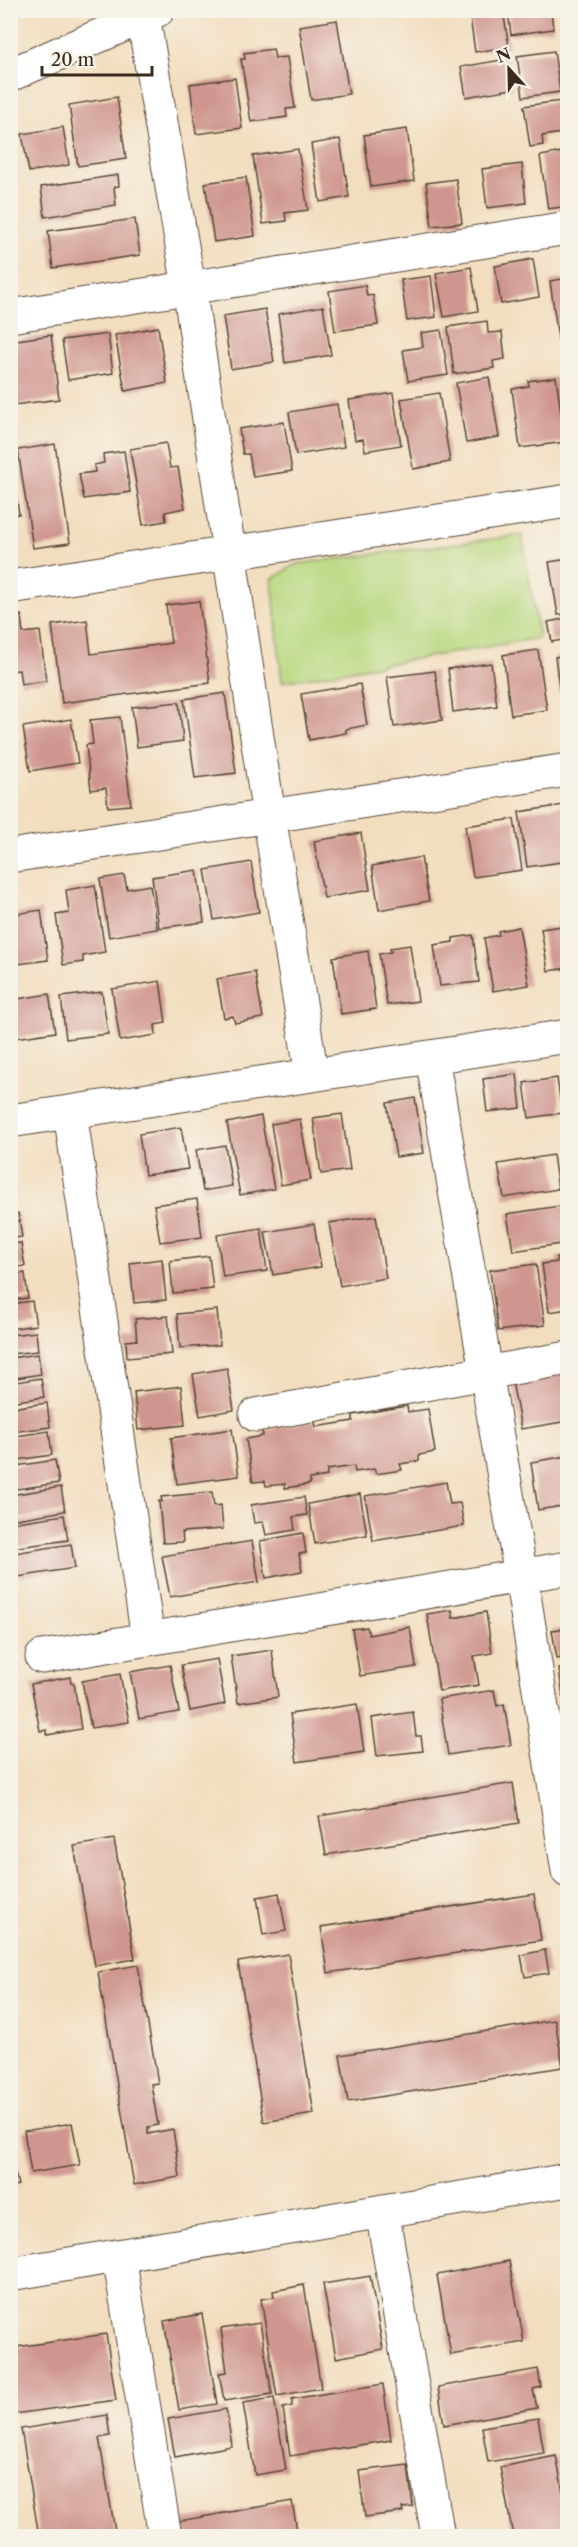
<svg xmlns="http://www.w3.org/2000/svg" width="578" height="2547" font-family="'Libre Caslon Text',serif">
  <rect width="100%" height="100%" fill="#f7f3e8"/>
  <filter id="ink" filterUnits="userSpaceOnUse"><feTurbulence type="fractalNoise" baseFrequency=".0167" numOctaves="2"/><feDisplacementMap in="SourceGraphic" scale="12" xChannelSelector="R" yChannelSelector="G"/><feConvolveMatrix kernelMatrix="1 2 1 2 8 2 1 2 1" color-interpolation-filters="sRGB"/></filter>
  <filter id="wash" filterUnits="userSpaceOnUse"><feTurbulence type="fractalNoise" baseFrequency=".008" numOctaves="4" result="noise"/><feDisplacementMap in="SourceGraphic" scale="24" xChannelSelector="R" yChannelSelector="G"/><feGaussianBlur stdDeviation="1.35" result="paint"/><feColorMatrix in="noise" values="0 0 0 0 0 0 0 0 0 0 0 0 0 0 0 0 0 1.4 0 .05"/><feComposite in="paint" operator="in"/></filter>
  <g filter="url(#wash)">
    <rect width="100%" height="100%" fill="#f2debf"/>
    <path fill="#b8d87f" stroke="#7a814e" stroke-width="1.5" d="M522,535l17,103 -257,44 -10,-103 24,-15z"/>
    <g id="blocks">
      <path fill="#cf968f" d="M469,10h34l6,37 -34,5z
        M508,10h43l2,19 -42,6z
        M337,20l12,74 -38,6 -12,-74z
        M273,49l2,9 12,-1 8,51 -9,1 1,8 -36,5 -10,-63h4l-1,-6z
        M554,51l6,41 -37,5 -6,-41z
        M507,59l5,30 -46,8 -5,-30z
        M235,78l7,50 -46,6 -6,-50z
        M117,97l9,62 -48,7 -9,-61z
        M568,100v32l-26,4 1,9 -13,2 -6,-41z
        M63,127l6,38 -40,7 -7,-38z
        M407,129l7,52 -43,6 -7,-52z
        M340,139l9,58 -29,5 -9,-58z
        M298,149l10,61 -23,3 1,8 -23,3 -10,-68z
        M568,151v55l-20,3 -8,-53z
        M522,164l4,39 -39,5 -5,-39z
        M118,175l1,11 -5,1 2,18 -71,12 -4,-30z
        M246,177l9,59 -41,6 -9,-59z
        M456,179l6,44 -30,3 -6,-43z
        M135,219l5,36 -87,13 -5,-37z
        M533,259l6,38 -38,7 -6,-38z
        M471,267l7,44 -34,6 -8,-44z
        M431,276l5,41 -29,4 -6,-41z
        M568,278v72l-8,2 -10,-71z
        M365,285l2,11 6,-1 5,30 -43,6 -6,-40z
        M323,306l8,49 -46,8 -7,-49z
        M265,309l9,53 -43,7 -8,-53z
        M487,321l1,12 14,-1 3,27 -12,2 1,7 -40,6 -6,-47z
        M158,327l9,56 -42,8 -10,-56z
        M441,330l7,45 -40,6 -5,-31 20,-3 -2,-14z
        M108,334l5,39 -45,7 -6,-40z
        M51,335l8,64 -45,6 -4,-29v-35z
        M489,377l10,60 -33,6 -10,-60z
        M556,377l9,65 -45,6 -8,-59 17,-3 -1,-5z
        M393,393l8,52 -36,6 -2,-12 -8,1 -6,-40z
        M439,393l11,69 -37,7 -12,-70z
        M337,404l7,43 -48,8 -7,-43z
        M284,422l8,49 -39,6 -4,-23h-6l-4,-25z
        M166,443l4,25 8,-1 7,41 -20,4 1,9 -23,4 -13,-76z
        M55,444l15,99 -37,5 -15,-98z
        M124,451l6,41 -46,7 -5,-25 16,-2 -1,-7 10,-2 -1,-9z
        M10,455l9,59 -9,1z
        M568,559v55l-10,1 -9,-53z
        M199,601l11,82 -148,20 -10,-78 35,-5 4,34 80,-11 -5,-38z
        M21,615l2,18 17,-2 6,50 -25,3 -2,-14 -9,1v-54z
        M568,618v21l-16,3 -4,-20z
        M538,650l9,60 -36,5 -8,-60z
        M568,655v46l-7,1 -6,-45z
        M491,663l6,43 -44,6 -5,-43z
        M435,671l7,49 -48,7 -7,-50z
        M360,684l7,41 -21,4v4l-37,7 -8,-46z
        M225,693l11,80 -41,5 -11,-79z
        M179,702l4,39 -46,6 -5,-40z
        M120,717l11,88 -23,2 -2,-19 -15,2 -5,-45 7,-1 -3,-24z
        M71,719l7,44 -48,8 -7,-44z
        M564,805l4,23v33l-41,6 -8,-55z
        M514,819l8,51 -49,7 -8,-51z
        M361,833l9,57 -46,8 -10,-57z
        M421,857l8,44 -50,9 -7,-44z
        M251,862l8,50 -45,8 -9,-50z
        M197,870l7,52 -45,6 -7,-51z
        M124,875l3,14 23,-4 7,44 -48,8 -9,-58z
        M10,881l6,33 25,-4 7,50 -38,5z
        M95,885l10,67 -22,4v6l-20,3 -7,-50 13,-2 -3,-23z
        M561,919h7v49l-20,3 -7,-42 21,-3z
        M519,927l10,58 -36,6 -9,-53 15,-3 -1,-4z
        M473,935l6,47 -39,4 -6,-41 19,-3v-4z
        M410,945l8,56 -31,4 -8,-51 12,-2 -1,-4z
        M368,951l8,58 -35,5 -8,-57z
        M255,972l8,46 -28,5 -2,-7 -9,2 -7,-39z
        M160,981l6,42 -11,2 1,10 -36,6 -8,-52z
        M102,992l6,42 -42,5 -5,-42z
        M49,994l6,38 -39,6 -5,-38z
        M517,1074l4,34 -34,4 -4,-33z
        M557,1078l5,35 -33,5 -5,-35z
        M415,1098l9,55 -28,4 -9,-54z
        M342,1114l8,56 -29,4 -8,-56z
        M261,1116l13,73 -34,6 -13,-72z
        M300,1119l11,61 -30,5 -10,-61z
        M181,1127l7,42 -43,6 -6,-41z
        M225,1145l7,41 -29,5 -7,-41z
        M553,1155l5,34 -54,9 -6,-34z
        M197,1199l5,38 -42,5 -6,-37z
        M566,1205l2,38 -55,8 -6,-37z
        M18,1213l4,24 -12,2v-25z
        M376,1216l10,62 -46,8 -11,-63z
        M314,1224l7,43 -48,8 -8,-43z
        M261,1228l6,43 -44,6 -6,-42z
        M21,1243l4,23 -15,2v-24z
        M209,1256l4,33 -40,4 -3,-32z
        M568,1256v53l-19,3 -7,-48 15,-2 -1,-5z
        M162,1259l4,41 -32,3 -4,-40z
        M536,1264l9,61 -47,6 -8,-61z
        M25,1273l3,25 -18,2v-25z
        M32,1301l4,24 -26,4v-25z
        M217,1310l3,35 -40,3 -3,-34z
        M168,1316l4,38 -45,4 -1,-17 11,-1 -2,-21z
        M36,1332l2,19 -28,3v-19z
        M38,1354l3,20 -31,5v-21z
        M227,1368l7,42 -34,6 -7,-42z
        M568,1371v50l-47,8 -9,-48z
        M41,1378l3,19 -34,5v-19z
        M181,1386l4,39 -47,5 -4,-38z
        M47,1403l3,24 -40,5v-24z
        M407,1406l1,6 20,-3 7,43 -16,3v6l-19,3 2,6 -26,4 -2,-5 -19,3 -1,-6 -27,4v6l-17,3v5l-25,4v-4l-19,2 -1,-5 -12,1 -7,-43 17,-3 -1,-6 53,-9 1,6 37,-6v-6z
        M232,1429l7,47 -62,8 -6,-46z
        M49,1431l3,24 -42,6v-24z
        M568,1456v49l-30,5 -7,-48z
        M55,1460l4,23 -49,7v-23z
        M446,1482l4,22 10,-1 4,23 -91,15 -8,-45z
        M61,1487l4,24 -55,9v-25z
        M212,1492l2,14 7,-1 2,24 -41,3 1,10 -20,1 -4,-42 3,1 -1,-5z
        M360,1494l7,41 -52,9 -7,-40z
        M304,1497l3,18 -14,2 2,13 -29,5 -3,-13 -9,1 -3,-18z
        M64,1515l4,25 -56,8 -2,-25z
        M303,1533l3,20 -7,1 3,17 -36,7 -6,-37z
        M252,1541l7,41 -89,15 -8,-41z
        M71,1544l4,24 -57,9 -4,-24z
        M452,1610l1,8 33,-6 6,41 -18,3 5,29 -40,6 -12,-77z
        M367,1627l2,8 41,-8 6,40 -56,9 -8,-47z
        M568,1628v29l-11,2 -5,-29z
        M272,1650l6,47 -40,6 -7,-47z
        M217,1659l8,45 -35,7 -9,-46z
        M170,1665l9,47 -40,7 -9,-47z
        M568,1667v30h-5l-4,-28z
        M120,1674l9,48 -38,6 -9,-47z
        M70,1677l1,6h3l7,46 -34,6v-5l-7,1 -9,-47z
        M494,1690l3,16 7,-2 7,41 -63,10 -9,-56z
        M357,1704l7,48 -67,10 -7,-48z
        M413,1712l3,24h5l2,15 -46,5 -5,-38z
        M513,1783l6,40 -193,32 -7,-39z
        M114,1839l21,120 -40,7 -21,-120z
        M279,1893l7,38 -23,4 -6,-38z
        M534,1894l7,46 -213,33 -7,-46z
        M545,1950l4,23 -24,4 -4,-22z
        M288,1954l26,160 -50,8 -26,-160z
        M138,1965l20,118 -7,1 7,41 -10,2v7l25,-5 7,48 -46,8 -36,-213z
        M555,2020l8,47 -215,35 -8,-47z
        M72,2123l8,42 -49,8 -7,-42z
        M10,2152l8,33 -8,2z
        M509,2261l15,81 -73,13 -14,-80z
        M370,2276l13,73 -47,9 -13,-74z
        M304,2285l17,103 -44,8 -16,-97 13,-2 -1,-6z
        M202,2314l15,90 -38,6 -15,-89z
        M260,2323l12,71 -48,7 -5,-28 8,-1 -6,-43z
        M106,2334l10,66 -102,14 -4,-26v-40z
        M538,2369l3,18 -8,2 4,19 -93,17 -6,-38z
        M383,2384l8,56 -101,16 -7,-48 9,-2v-7z
        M274,2398l12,72 -31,5 -12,-72z
        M226,2409l6,37 -57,11 -7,-38z
        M107,2415l3,21 -11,2 17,98h-77l-18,-107z
        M538,2418l6,35 -56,9 -6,-35z
        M556,2456l12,61v18l-55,1 -13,-69z
        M408,2465l5,42 -11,1 1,4 -38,5 -6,-46z
        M292,2501l6,35h-117l-2,-15z"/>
    </g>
  </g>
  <g filter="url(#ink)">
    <use href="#blocks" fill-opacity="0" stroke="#564536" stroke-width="1.5"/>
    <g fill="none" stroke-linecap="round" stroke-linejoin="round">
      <g stroke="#564536" stroke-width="35">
        <path id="minor" d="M142,10l47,277 80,529 43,259
          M10,75l148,-65
          M10,316l558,-88
          M10,587l558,-86
          M10,856l558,-86
          M432,1057l89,519 47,295
          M70,1112l78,527
          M10,1121l558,-85
          M256,1415l312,-57
          M42,1657l526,-89
          M382,2211l56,325
          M119,2256l46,280
          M10,2274l558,-94"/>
      </g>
      <use href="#minor" stroke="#fff" stroke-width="33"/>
    </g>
  </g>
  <rect width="578" height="2547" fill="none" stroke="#f7f3e8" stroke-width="36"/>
  <g transform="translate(509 69) rotate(338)" stroke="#f7f3e8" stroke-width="4.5" paint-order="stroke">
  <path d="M0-4.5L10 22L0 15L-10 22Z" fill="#3b2a1e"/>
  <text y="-9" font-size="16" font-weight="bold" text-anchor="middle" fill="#3b2a1e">N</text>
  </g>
  <path d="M42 66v9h110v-9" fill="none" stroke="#3b2a1e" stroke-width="3"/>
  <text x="51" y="66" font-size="18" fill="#3b2a1e" stroke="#f7f3e8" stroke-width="4.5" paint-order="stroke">20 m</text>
</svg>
